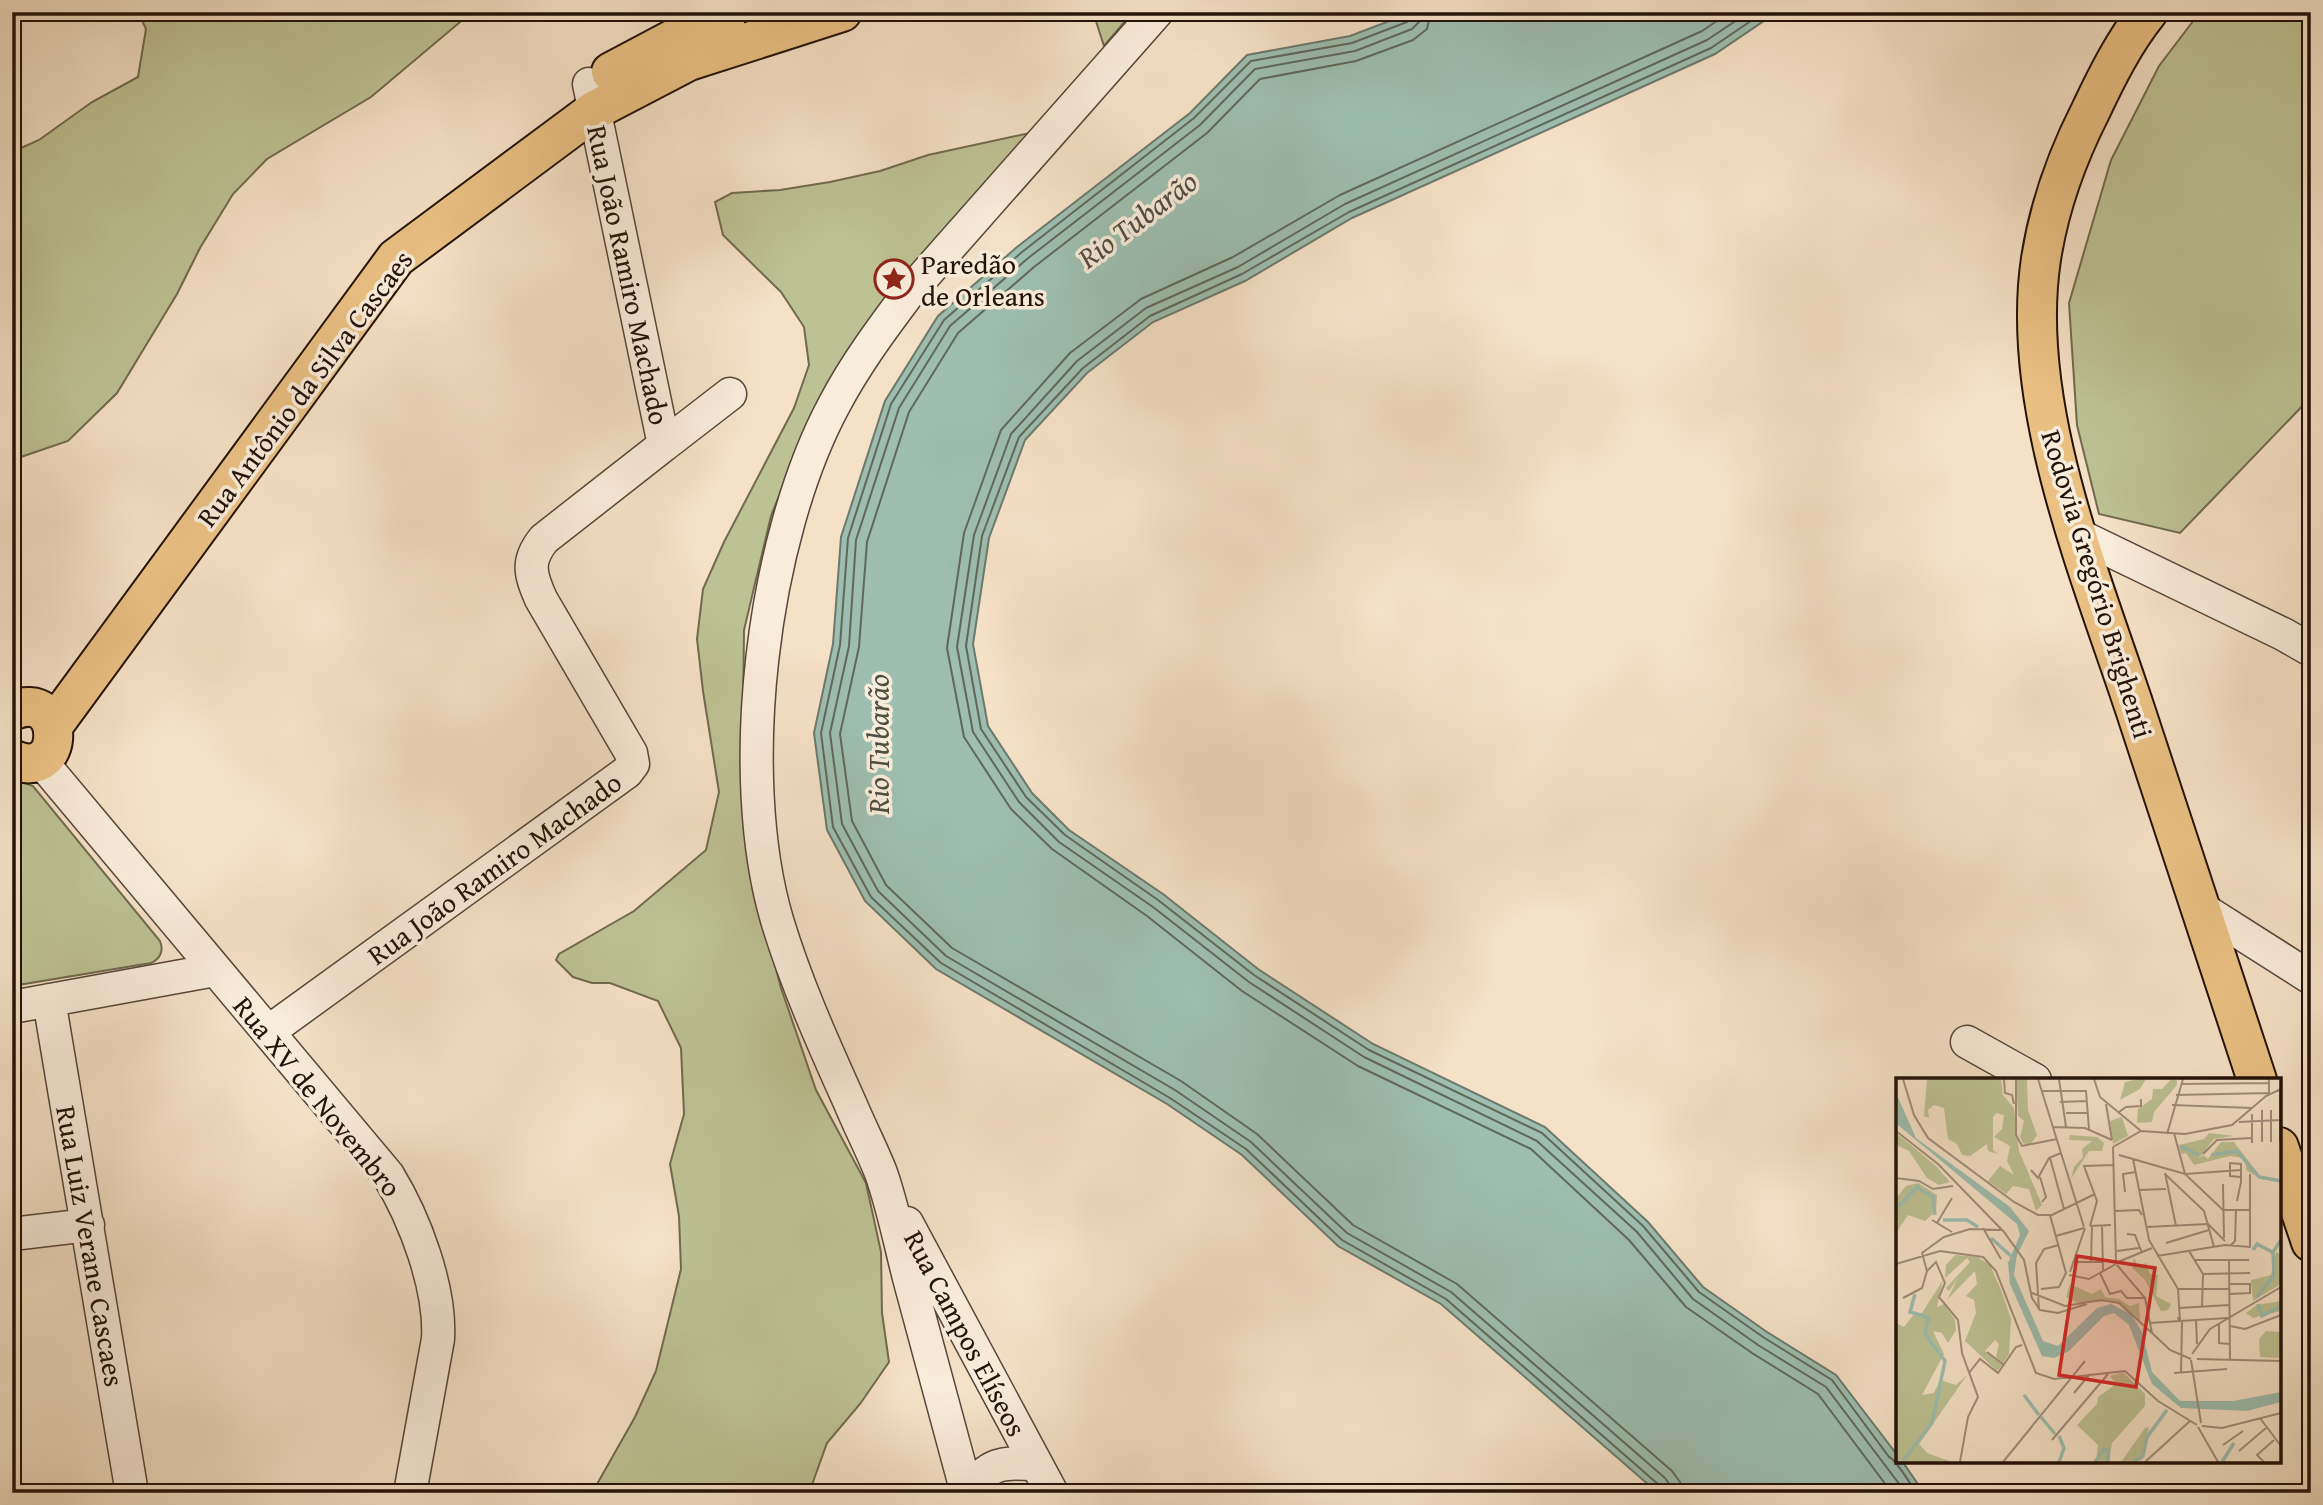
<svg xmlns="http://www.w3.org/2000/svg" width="2323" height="1505" font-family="'Gentium Book Plus',serif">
  <rect width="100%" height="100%" fill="#f5e1c6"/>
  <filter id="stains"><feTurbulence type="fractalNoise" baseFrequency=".00286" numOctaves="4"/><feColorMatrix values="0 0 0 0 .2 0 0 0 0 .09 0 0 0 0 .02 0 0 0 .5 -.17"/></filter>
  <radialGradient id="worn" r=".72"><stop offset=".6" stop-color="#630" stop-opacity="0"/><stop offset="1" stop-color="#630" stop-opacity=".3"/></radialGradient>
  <path fill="#bdc294" stroke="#706a4e" stroke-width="2" d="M138,12h334l-101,85 -104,62 -34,35 -33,54 -23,46 -60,99 -49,48 -56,19v-118l6,-6 -6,-10v-174l27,-12 53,-38 46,-25 8,-48z
    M1093,12h40l-29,34z
    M2200,12h111v385l-131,136 -81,-19 -22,-89 -8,-122 42,-143 48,-94z
    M1030,133l-236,325 -23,58 -27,114 -1,82 25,226 13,50 35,102 50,93 15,69 1,61 7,49 -29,42 -33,39 -18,50h-217l43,-76 21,-46 25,-102 -2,-53 -9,-52 14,-50 -3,-66 -23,-47 -48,-18h-18l-19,-6 -17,-17 3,-6 75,-43 72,-61 13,-58 -16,-101 -6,-52 6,-50 21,-47 70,-134 15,-43 -5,-38 -23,-35 -58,-57 -8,-33 17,-9 48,-3 50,-8 50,-11 48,-16z
    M19,781l14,5 127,155c4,10 0,18 -9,22l-139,23v-204z"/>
  <path fill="#9dbeb0" stroke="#6c796d" stroke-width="2" d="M1413,12h364l-62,42 -363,164 -107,63 -92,41 -66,51 -62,67 -36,98 -16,106 15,82 44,67 37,37 94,64 95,75 115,75 172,83 103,95 55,65 64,45 69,43 62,81v5h4l22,32h-266l-217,-189 -103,-58 -96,-91 -75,-51 -231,-135 -71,-68 -38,-71 -13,-97 19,-89 8,-107 44,-136 53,-85 79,-69 173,-134 57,-58 103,-19z"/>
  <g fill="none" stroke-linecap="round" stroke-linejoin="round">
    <path stroke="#60685c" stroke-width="2" d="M1412,12l-5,10 -55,21 -101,18 -57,57 -172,134 -78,68 -53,84 -43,134 -8,107 -19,88 12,94 38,70 70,66 229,135 76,51 96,91 104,59 213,186 3,8
      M1421,12l-2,10 -7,7 -57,22 -100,18 -55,56 -173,134 -77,67 -51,82 -43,132 -7,106 -19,87 12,91 36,67 68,65 229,134 76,52 96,91 104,59 214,186 5,7v8
      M1431,12l-4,17 -14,11 -57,21 -96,18 -53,54 -173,134 -76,66 -49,79 -42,130 -8,105 -19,87 12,87 34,64 66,63 229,133 76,53 96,91 104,59 215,187 8,11 1,11
      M1730,12l-28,19 -362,164 -107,62 -92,42 -71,54 -69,77 -37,103 -17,115 17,89 47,72 41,40 95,67 95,75 116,75 173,83 98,91 57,67 66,46 66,41 74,99
      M1749,12l-42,28 -362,164 -107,63 -92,41 -69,53 -66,73 -37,101 -17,112 16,85 46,70 40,40 94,65 96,75 115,75 173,84 100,91 56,67 65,46 68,42 80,106
      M1764,12l-53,36 -362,164 -107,62 -92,42 -67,52 -64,69 -37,99 -16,110 15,83 45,68 39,38 93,65 96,75 115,75 173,83 101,93 56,66 64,45 69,43 57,77c8,4 21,26 27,36"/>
    <g stroke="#584638" stroke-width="35">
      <path id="minor" d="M664,445l66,-51
        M2076,534l207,100 28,16
        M40,760l348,415c27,44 53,113 50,164l-28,154
        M2201,908l110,70
        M49,1000l83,493
        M12,1007l203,-37
        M268,1032l359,-260 6,-8 -2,-11 -90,-154c-11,-25 -15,-38 3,-60l120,-94 -75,-361
        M1967,1042l68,38
        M907,1223l145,270
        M12,1234l76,-9
        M967,1493c-20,-72 -39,-144 -58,-215 -9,-35 -16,-71 -28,-105 -9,-23 -21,-46 -31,-70 -27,-60 -54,-120 -73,-183 -43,-146 -15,-381 57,-515 21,-40 47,-75 74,-111l249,-282
        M967,1493c21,-30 35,-32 70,-28"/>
    </g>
    <g stroke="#231209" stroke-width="42">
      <path id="major" d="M2148,12c-24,30 -41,64 -57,98 -24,47 -42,97 -50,149 -22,145 49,314 94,450 41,124 81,247 122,371
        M611,72l66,-35 48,-16
        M12,711c55,-25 55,74 0,48
        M53,726l343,-468 199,-148 94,-49 153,-49
        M2279,1147l32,95"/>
    </g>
    <use href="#minor" stroke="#f8ecda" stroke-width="32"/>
    <use href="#major" stroke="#eac083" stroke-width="38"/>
  </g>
  <defs>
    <g id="sight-ring" transform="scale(2.0125)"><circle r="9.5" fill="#f8ecda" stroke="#8f2418" stroke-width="1.5"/><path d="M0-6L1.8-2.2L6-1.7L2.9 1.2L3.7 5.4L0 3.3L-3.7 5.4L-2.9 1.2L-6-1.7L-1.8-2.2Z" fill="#8f2418"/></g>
  </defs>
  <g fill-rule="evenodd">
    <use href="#sight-ring" x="894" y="279"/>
  </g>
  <g text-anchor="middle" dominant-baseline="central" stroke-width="7" stroke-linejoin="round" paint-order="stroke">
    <g font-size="28" fill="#231209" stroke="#f8ecda" text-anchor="start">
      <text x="921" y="263">Paredão<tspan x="921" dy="32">de Orleans</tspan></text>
    </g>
    <g font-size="28" fill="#231209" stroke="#f8ecda">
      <text transform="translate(629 275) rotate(78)">Rua João Ramiro Machado</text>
      <text transform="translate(304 388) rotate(-53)">Rua Antônio da Silva Cascaes</text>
      <text transform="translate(2098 584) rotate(73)">Rodovia Gregório Brighenti</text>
      <text transform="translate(494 868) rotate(-36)">Rua João Ramiro Machado</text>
      <text transform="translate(318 1096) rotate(51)">Rua XV de Novembro</text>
      <text transform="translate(91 1246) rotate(80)">Rua Luiz Verane Cascaes</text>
      <text transform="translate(966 1333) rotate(62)">Rua Campos Elíseos</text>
    </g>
    <g font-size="30" font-style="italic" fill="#4e4e43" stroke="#f8ecda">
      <text transform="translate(1137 219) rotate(-37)">Rio Tubarão</text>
      <text transform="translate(878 744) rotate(-90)">Rio Tubarão</text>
    </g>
  </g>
  <g transform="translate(1896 1078)">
    <rect width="385" height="385" fill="#f5e1c6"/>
    <path d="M31,1h74l2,16 11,13 5,43 23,54 -6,6 -7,-22 -16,-3 -7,8 -18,-13 12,-15 14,9 -7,-14 3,-15 -16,-9 8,-8 2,-14 -8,-2 -3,4v33l5,4 -10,-3 -1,-7 -17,12 -8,-1 -5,-11 -9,-5 -4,-31 -10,-3 -6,5 1,8 -5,-2zM120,1h11l1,31 9,25 -7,10 -7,-2 -3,-6 4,-16 -6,-5zM241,1h9l-6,10 -20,11 5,-18zM275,1l6,1v5l-23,27 -2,10 -15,1 1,-14 14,-10 1,-10h9zM226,39l6,19 -15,8 -3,-23zM0,55l39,32 15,17 -11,3 -12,-7 -18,-27 -13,-6zM313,55l25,3 -20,3 -16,20 5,-4 5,4 13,-17h13l27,36 -14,-7 -3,-13 -14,-2 -36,9 -8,-12 -5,1 -2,-9 25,-6zM174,57l27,2 7,6 -2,8h-13l-18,28 3,-12 9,-10 -1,-8 10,-8 -23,-1zM22,105l19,12 -1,16 -11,10 -17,-6 -12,18v-35l10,-12zM380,174l5,3v29l-28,17 -2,-21 20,-5zM59,177l22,2 13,8 11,25 10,29 -2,35 -6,9 -7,-6 3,-13 -4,-4 -10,11 17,14 -5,6 -32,-30 11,-28 -2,-13 -8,-4 11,-12 -2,-13 -28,29 11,-22 -9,13 -3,-3 24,-26 -3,-4 -22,20 1,-13zM238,180l4,8 8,-3 4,11 8,1 -2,21 15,8 -3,6 -7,1 -16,-31 -13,-12zM47,202l-6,27 7,-3 11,16 1,10 -8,13 -6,-10 -9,-2 11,23 -22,41 12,-2 6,-13 16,5 11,-10 -48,69 8,9 25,9h-56v-139l8,4 10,-13 8,-1zM174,206l22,10 9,-5 4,8 14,2 11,7 9,-3 1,17 -24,-19 -38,2 -12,-6zM385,223v10l-28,7 -7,-5 11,-8zM370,253l15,1v26l-21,-1 -1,-18zM227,294l22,22v12l-33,37 -3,19h-13l2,-17 -21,-20 20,-21 1,-7 18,-13 -6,-8zM253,349l-7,33 -21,2 24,-34z" fill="#bdc294"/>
    <path d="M0,15l20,45 94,69 19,24 -12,24 -3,20 29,66 15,5 39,-38 14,-4 20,10 11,18 10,40 28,29h53l48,-9v10l-34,9 -66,-3 -29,-24 -23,-59 -15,-12 -10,3 -35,35 -15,7 -12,-2 -32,-72 -2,-21 12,-28 -3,-11 -119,-99z" fill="#9dbeb0"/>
    <path fill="none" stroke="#9dbeb0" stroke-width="3.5" d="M284,68l19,9M315,77l26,-4 22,26 22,4M0,131l21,-22 16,10 2,18M47,142h24l11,7M95,160l20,18M357,172l4,-6 15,8M360,220l18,-23 -1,-23 8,-12M362,226l4,12 19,-10M128,317l15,20M145,339l14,17M163,358l5,12 -5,14M6,384l30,-39 13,-62 -20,-27 3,-17 -18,-5 5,-18M199,384l9,-13 4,2v11M237,384l10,-6 4,-19 20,-27M326,384l12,-19"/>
    <path fill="none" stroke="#a18e7a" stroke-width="2" d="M7,1l11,36 14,23 86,64 24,13h14l43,-21M108,1l1,14 7,2 2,9M120,1v56l6,11 35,-7M142,1l46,148M163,1l7,48M198,1l6,18 41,34M285,6l88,-1M384,12v52M146,13h44l3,38M280,17l93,-2v-14M164,24l27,-1M210,26l6,36M276,27l80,3M366,32v32M375,32v32M223,34l7,-5 15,-1v-7M170,35h22M343,44l41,-2M157,49l32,1 27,12M0,53l42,33 66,68 20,28 8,38 8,12 18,3 29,-9M278,55l11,41 38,36h27M271,56l16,-55M356,65v-29M217,69l28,-16 44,3 47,-9 34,-29 15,-7M217,69l3,115M307,76l14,-14 35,-2M223,77l66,19 56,-4M154,80l14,51M237,81l16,81 29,49 2,32 48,-3M135,92l7,8 11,-20 12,-5M269,95l11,53M269,96l39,37 10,36M144,99l6,20 -4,5M0,100l23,3 14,8 20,-3M327,106l1,54M243,112l27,-1M229,114l-2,-18 13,-2M341,123l4,-19v-18l-11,-1v13l11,1M219,133l24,-1 3,5M36,142l20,12M41,145l15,-25M206,147l1,45M194,148l7,-25 -13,-35 30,-1M194,148l21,-1M250,149l62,-3 17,17M87,150l18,31M231,156l8,1 7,18M160,158l28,-8M270,165l43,-13M335,167l4,-4 1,-31M221,173l22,-3M293,173l14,23 -1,34M261,178l68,-11 25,2v-73M299,182h54M333,182l1,99M177,184h30M195,184l1,-36M222,184l34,-14M0,186l44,-13 43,6 13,14 40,102 18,6 71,-8 33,30 39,24M221,187l28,33 7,35 18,17 21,9M31,193l-5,-18 22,-16 26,-8 31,1M174,194l15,-44M204,195l10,21 11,-3 6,7h18M307,196l47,-1M173,197l20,4 27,-15M333,206h21v9l-21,1M145,211l18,-2 7,-14 -16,-58M281,211h52M136,215l33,13 36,-6 18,3 33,30M7,220l19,-10 5,-17 9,-9 9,21 -6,14 19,23 4,33 16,44 -10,20 -8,45M283,230l50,-3M143,231l-3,-46 8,-14 15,-4M300,242l1,24M254,245l29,-2 -1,-4M323,246v19l11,1M334,248l15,3 36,-14M91,274l17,13M296,276l18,-25 71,-42M301,281l84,2M295,282l10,63M285,294l1,-50M73,295l11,-14 18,14 18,-26 6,-2M278,295l53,-4M178,315l16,-19M364,340l21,28M306,348l20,2 59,-15M302,349l20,35M156,362l56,-66M327,367l20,-14M343,373l27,-23M107,384l82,-101M249,384l45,-41M368,384l-7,-7 17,-15"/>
    <path fill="#d62828" fill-opacity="0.15" stroke="#d62828" stroke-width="3.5" d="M181,178l78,12 -19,119 -77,-12z"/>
    <rect width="385" height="385" fill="none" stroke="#231209" stroke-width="3.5"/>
  </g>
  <rect width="2323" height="1505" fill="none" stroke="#f5e1c6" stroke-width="42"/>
  <rect x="14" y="14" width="2295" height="1477" fill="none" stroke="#231209" stroke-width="3.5"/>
  <rect x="21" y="21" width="2281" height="1463" fill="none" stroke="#231209" stroke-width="2"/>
  <rect width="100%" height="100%" filter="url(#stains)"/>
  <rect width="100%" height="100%" fill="url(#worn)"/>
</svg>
